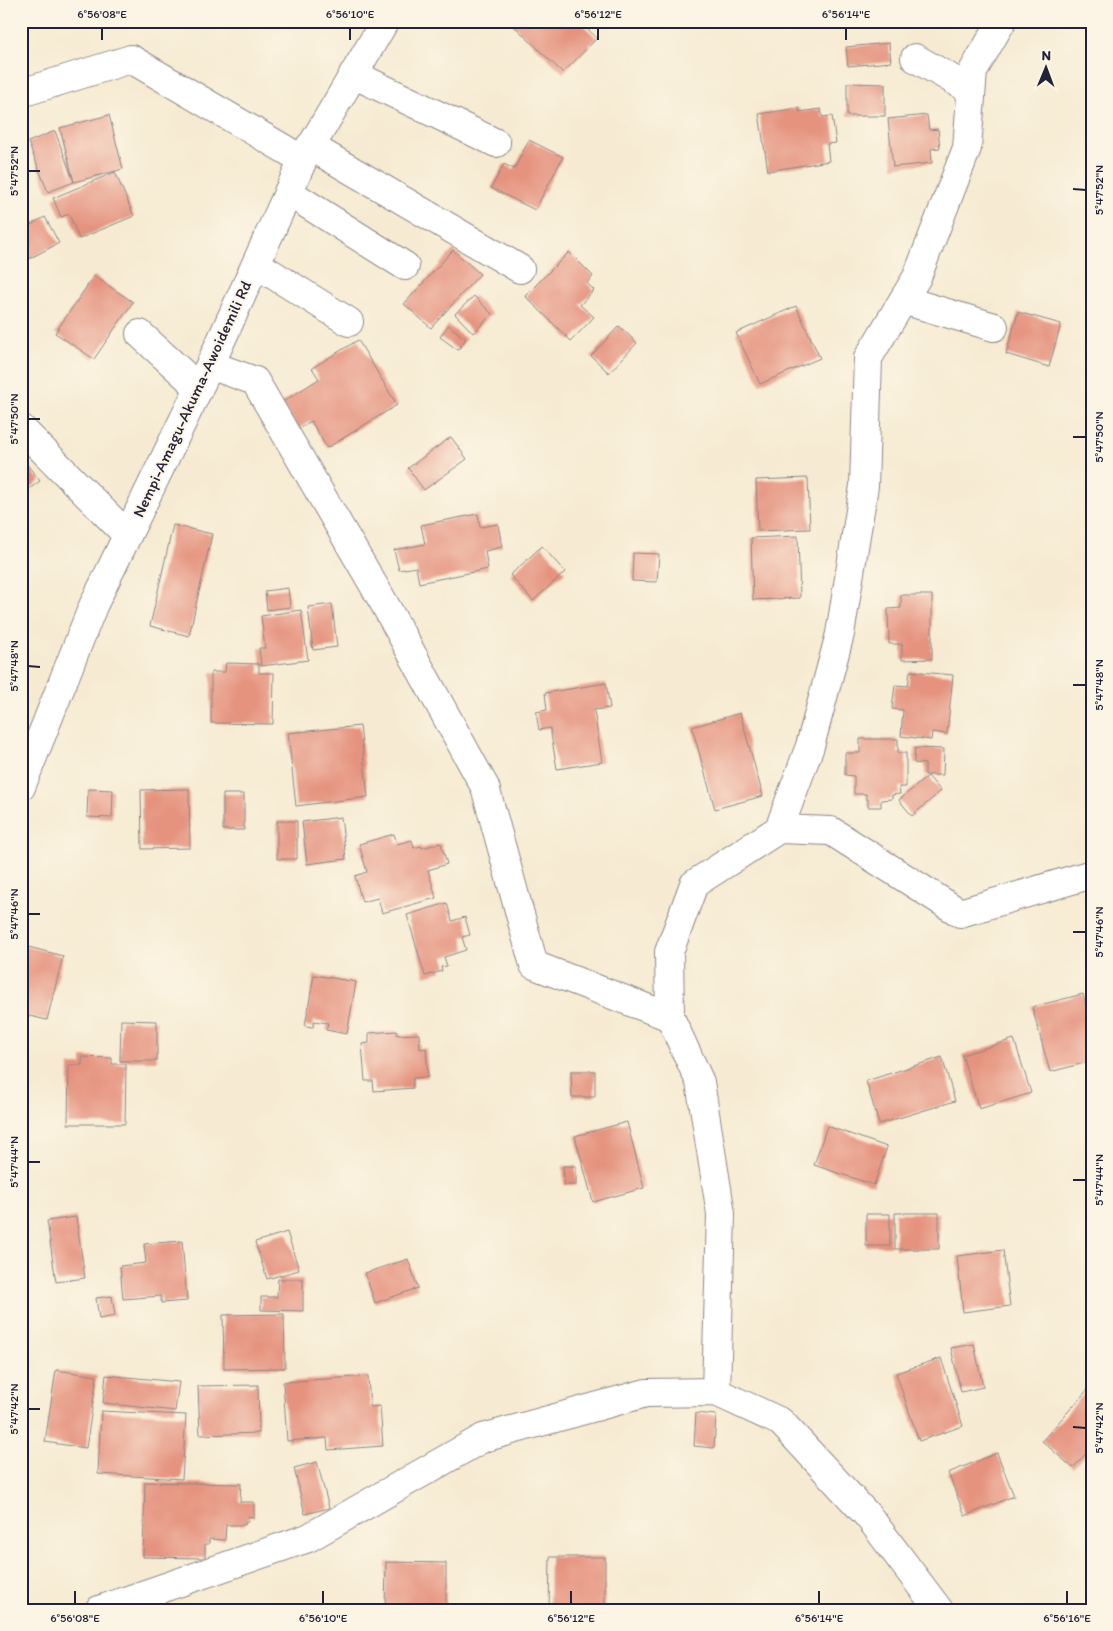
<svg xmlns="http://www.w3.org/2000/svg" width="1113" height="1631" font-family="Itim,sans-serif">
  <rect width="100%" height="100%" fill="#fcf5e5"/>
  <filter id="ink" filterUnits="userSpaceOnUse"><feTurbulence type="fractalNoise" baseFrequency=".02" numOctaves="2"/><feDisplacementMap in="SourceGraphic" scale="10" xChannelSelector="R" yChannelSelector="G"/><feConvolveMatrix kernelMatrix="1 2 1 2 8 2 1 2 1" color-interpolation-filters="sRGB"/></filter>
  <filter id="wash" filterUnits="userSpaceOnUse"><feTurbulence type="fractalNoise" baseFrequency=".0096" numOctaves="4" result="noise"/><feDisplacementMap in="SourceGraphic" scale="20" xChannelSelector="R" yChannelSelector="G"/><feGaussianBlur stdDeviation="1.12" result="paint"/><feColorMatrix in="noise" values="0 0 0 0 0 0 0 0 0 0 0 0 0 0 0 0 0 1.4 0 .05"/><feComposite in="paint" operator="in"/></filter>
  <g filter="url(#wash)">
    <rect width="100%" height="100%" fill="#f6ebd2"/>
    <g id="blocks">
      <path fill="#e5937e" d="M509,21h70l18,17 -34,35z
        M889,43l2,19 -43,4 -2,-19z
        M847,83l38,1v32h-38z
        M799,108l1,4 21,-3 1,8 10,-1 4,27 -9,1 2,17 -61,10 -9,-57z
        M109,115l14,54 -49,13 -26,10 -20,-50 27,-11 19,51 -14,-54z
        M927,115l2,15 9,-1 2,19 -9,1 1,14 -39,4 -5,-48z
        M529,140l34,17 -28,53 -44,-22 13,-24 10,5z
        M115,172l19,44 -55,23 -10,-25 -8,3 -8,-19z
        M45,217l14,26 -38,20v-33z
        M453,250l27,24 -49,54 -27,-24z
        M569,252l24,24 -6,7 7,7 -14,15 14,12 -23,24 -46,-45z
        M94,276l39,26 -39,57 -39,-26z
        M474,296l18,18 -19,19 -18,-19z
        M796,306l24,52 -60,26 -24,-51z
        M1018,312l43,12 -12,43 -43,-13z
        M448,325l18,14 -8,11 -18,-13z
        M619,326l18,17 -28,30 -18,-17z
        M358,340l39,65 -70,43 -16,-27 -13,8 -17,-26 38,-24 -7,-11z
        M451,437l16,22 -43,31 -16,-22z
        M21,457l19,24 -19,14z
        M808,478l2,51 -52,2 -2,-51z
        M478,514l2,13 18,-3 4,23 -17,4 3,18 -69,14 -3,-16 -17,3 -5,-20 31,-6 -4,-19z
        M173,525l39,9 -23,102 -39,-10z
        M798,536l2,62 -47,2 -2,-62z
        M542,546l23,26 -32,29 -23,-26z
        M633,553l26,1 -2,28 -25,-1z
        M288,588l2,19 -23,3 -2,-19z
        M901,595h31v64l-30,1v-16h-13l-1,-35 13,-1z
        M332,604l5,43 -24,3 -5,-43z
        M301,610l7,50 -47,6 -2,-18h6l-4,-32z
        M226,663l33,1v9h15l-1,51 -62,-1v-51h14z
        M910,671l43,4 -6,59 -15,-2 -1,8 -30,-4 2,-26 -11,-1 3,-24 13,1z
        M606,683l4,25 -16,2 8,52 -45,7 -7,-41 -11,2 -3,-18 11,-2 -2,-17z
        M740,713l23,83 -48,13 -23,-82z
        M360,726l8,71 -72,9 -8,-73z
        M860,739h38v14h8v34h-7l1,7 -8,1v4l-11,1v7h-13v-8h-2v-5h-12v-18l-9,-1v-22h15z
        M915,748l29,1 -1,26h-18v-11l-11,-1z
        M928,776l13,15 -29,25 -13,-16z
        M88,789l25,1 -1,28 -25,-1z
        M189,789l1,59 -48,1 -1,-59z
        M223,794h21v36h-21z
        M341,817l5,42 -39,5 -5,-42z
        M277,821h20v38h-20z
        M394,834l3,10 15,-4 2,8 7,-2 1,2 19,-5 6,21 -19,6 8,28 -54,15 -4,-15 -16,4 -7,-26 12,-4 -8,-28z
        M447,903l5,18 13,-4 5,18 -8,2 4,13 -22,7 3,9 -6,1 1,4 -17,5 -18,-61z
        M21,945l42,11 -16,64 -26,-6z
        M314,975l42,7 -9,52 -21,-4 2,-7 -14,-2 -1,6 -8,-1z
        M1083,994l9,33v34l-42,11 -18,-65z
        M121,1020l36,1v40h-37z
        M397,1031v4l22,-1 1,15 6,-1 2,29 -15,1v10l-39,3 -1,-10h-8l-3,-37 7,-1v-10z
        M1014,1039l17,54 -52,16 -17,-54z
        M82,1057l30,1v6h14l-1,60h-57l1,-59h13z
        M942,1057l13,44 -76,23 -13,-43z
        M571,1071h24v26h-23z
        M627,1122l17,66 -51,14 -18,-66z
        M827,1126l60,21 -13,38 -60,-20z
        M563,1166h13v19h-12z
        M895,1213h44v36h-44z
        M866,1214h24v32h-24z
        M76,1217l9,61 -29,4 -9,-61z
        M287,1232l12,38 -32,9 -12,-37z
        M182,1241l5,60 -26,2v-7l-38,3 -3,-33 26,-3 -2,-19z
        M1003,1250l7,56 -47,6 -6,-56z
        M408,1259l10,29 -43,15 -10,-30z
        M278,1279h25v32l-42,-1v-13h16z
        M112,1296l3,20 -16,3 -3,-21z
        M284,1314l1,54 -61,1 -1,-54z
        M974,1344l9,43 -22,5 -10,-44z
        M941,1358l22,68 -44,15 -23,-68z
        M56,1370l41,6 -11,72 -41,-6z
        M106,1375l73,7 -4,29 -72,-8z
        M368,1376l2,31 10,-1 3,40 -55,4 -1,-12 -40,3 -4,-59z
        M258,1385l1,48 -59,2 -2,-49z
        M1089,1388l3,2v57l-19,21 -31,-27z
        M101,1411l85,4 -4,64 -84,-5z
        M696,1413l20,2 -2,33 -20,-2z
        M997,1453l17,43 -49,20 -17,-43z
        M317,1462l12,46 -24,6 -11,-46z
        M145,1482l96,2 -1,18h14v15l-6,-1v6h-3v3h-19l-1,15 -16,-1v5h-4v14l-62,-1z
        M550,1557h55v53h-56z
        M386,1562l60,1v47h-61z
        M805,1606l28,2v2h-29z"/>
    </g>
  </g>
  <g filter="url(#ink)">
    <use href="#blocks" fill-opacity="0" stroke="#8c8686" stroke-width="1"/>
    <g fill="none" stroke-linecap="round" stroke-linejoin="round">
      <g stroke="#8c8686" stroke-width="30">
        <path id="street" d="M915,58l56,32
          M353,74l143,69
          M21,93l110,-34 172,101
          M310,146l210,123
          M288,192l117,74
          M256,264l93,58
          M903,300l91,27
          M140,334l59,54
          M210,365l45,16 129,222 101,184 49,178 136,52
          M21,428l106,107
          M21,787l72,-181 117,-241 93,-205 82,-139
          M779,829l31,-83 30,-112 24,-148 4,-128 49,-81 50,-129 6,-77 29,-50
          M716,1392l5,-178 -21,-132 -30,-65 -1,-65 25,-68 85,-55 52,2 129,82 132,-39
          M99,1610l209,-72 175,-100 163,-45 70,-1 65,30 88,95 70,93"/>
      </g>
      <use href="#street" stroke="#fff" stroke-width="28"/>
    </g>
  </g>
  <path fill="none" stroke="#22223b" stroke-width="2" d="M102,40v-12M350,40v-12M598,40v-12M846,40v-12M28,171h12M1073,189l13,1M28,419h12M1073,437h13M28,666l12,1M1073,685h13M28,914h12M1073,932h13M28,1162h12M1073,1180h13M28,1409h12M1073,1427l13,1M75,1604v-13M323,1604v-13M571,1604v-13M819,1604v-13M1067,1604v-13"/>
  <g text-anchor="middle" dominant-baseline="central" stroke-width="4" stroke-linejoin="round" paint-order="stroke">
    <g font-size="16" fill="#22223b" stroke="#fcf5e5">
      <text transform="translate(192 399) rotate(-65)">Nempi-Amagu-Akuma-Awoidemili Rd</text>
    </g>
  </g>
  <rect width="1113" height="1631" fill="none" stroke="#fcf5e5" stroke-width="55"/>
  <g transform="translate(1046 68) rotate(1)" stroke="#fcf5e5" stroke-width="4" paint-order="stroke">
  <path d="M0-4L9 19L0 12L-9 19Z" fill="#22223b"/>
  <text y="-8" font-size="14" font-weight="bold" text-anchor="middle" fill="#22223b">N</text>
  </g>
  <rect x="28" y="28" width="1058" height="1576" fill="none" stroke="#22223b" stroke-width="2"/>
  <g font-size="12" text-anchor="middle" fill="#22223b">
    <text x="102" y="18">6°56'08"E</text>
    <text x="350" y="18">6°56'10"E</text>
    <text x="598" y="18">6°56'12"E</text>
    <text x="846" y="18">6°56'14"E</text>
    <text transform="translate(14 171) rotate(-90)" y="4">5°47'52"N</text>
    <text transform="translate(1099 190) rotate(-90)" y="4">5°47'52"N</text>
    <text transform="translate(14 419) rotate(-90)" y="4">5°47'50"N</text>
    <text transform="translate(1099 437) rotate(-90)" y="4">5°47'50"N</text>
    <text transform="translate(14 666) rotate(-90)" y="4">5°47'48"N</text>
    <text transform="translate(1099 685) rotate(-90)" y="4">5°47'48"N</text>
    <text transform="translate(14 914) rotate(-90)" y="4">5°47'46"N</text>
    <text transform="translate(1099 932) rotate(-90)" y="4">5°47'46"N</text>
    <text transform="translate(14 1162) rotate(-90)" y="4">5°47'44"N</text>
    <text transform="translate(1099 1180) rotate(-90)" y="4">5°47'44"N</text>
    <text transform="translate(14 1409) rotate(-90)" y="4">5°47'42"N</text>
    <text transform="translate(1099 1428) rotate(-90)" y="4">5°47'42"N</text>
    <text x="75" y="1622">6°56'08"E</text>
    <text x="323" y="1622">6°56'10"E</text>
    <text x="571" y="1622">6°56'12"E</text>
    <text x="819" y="1622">6°56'14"E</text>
    <text x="1067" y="1622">6°56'16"E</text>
  </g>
</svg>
